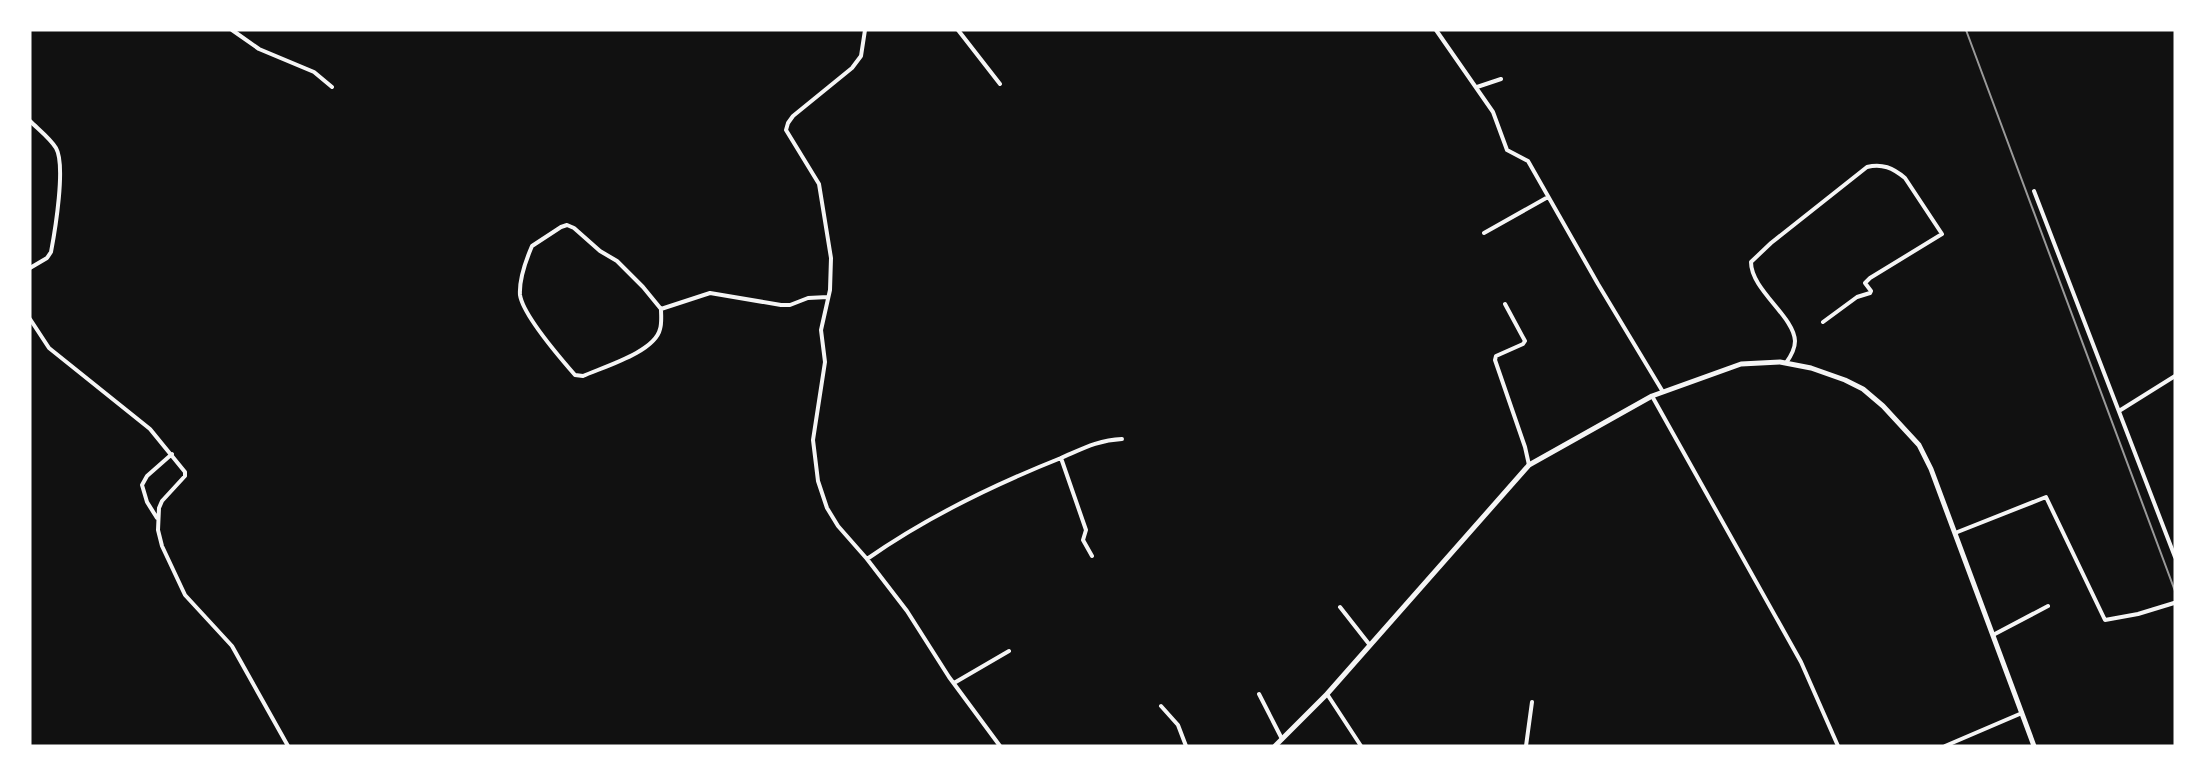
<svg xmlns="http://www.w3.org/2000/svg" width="2205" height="776" font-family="Karla,sans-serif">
  <rect width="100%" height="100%" fill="#111"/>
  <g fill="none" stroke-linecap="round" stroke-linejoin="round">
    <path stroke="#f5f5f5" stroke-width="4" d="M232,30l27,19 55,23 18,15
      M865,30l-4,26 -9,12 -59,48 -5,7 -2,7 33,54 12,74 -1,32 -9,40 4,32 -12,78 5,41 9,27 11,18 29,33 40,52 42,66 51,69
      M958,30l42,54
      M1436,30l57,82 14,38 21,11 70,123 65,108
      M1477,87l24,-8
      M30,121c8,8 20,17 26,27 10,17 -1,83 -5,104l-4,6 -17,10
      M2034,191l141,366
      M1484,233l64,-36
      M1505,304l20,37 -2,3 -27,12 -1,4 30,87 4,18
      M661,309c0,6 1,14 -1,20 -5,23 -57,38 -77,47l-8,-1c-14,-16 -52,-60 -55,-80 -1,-15 6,-35 12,-49l29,-19 6,-2 7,3 26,23 17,10 26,26 18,22 49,-16 71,12h9l18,-7 20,-1
      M30,319l19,29 101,81 35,43v4l-23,25 -3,7 -1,22 4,16 23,49 47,51 56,100
      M1786,363c5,-7 9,-14 9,-22 -1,-25 -44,-51 -44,-79l20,-19 96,-76c15,-4 26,1 38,11l37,56 -72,44 -5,5 6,8 -1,2 -13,4 -34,25
      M1652,396l149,266 37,84
      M2119,411l56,-35
      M1061,458l25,72 -3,10 9,16
      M157,518l-10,-16 -5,-17 5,-9 25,-22
      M1955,533l91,-36 59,123 33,-6 36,-11
      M867,559c60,-42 126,-74 194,-101 21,-9 37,-18 61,-19
      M1340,607l29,37
      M1993,635l55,-29
      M954,683l55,-32
      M1259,694l23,45
      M1327,694l34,52
      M1161,706l17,19 8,21
      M1526,746l6,-44
      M1945,746l77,-33"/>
    <path stroke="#f5f5f5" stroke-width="5" d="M1275,746l52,-52 202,-229 123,-69 89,-32 39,-2 31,6 34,12 18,9 20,17 36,39 12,24 103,277"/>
    <path stroke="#9a9a9a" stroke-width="2" d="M1966,30l209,561"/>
  </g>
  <rect width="2205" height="776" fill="none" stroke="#ffffff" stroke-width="63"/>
</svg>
